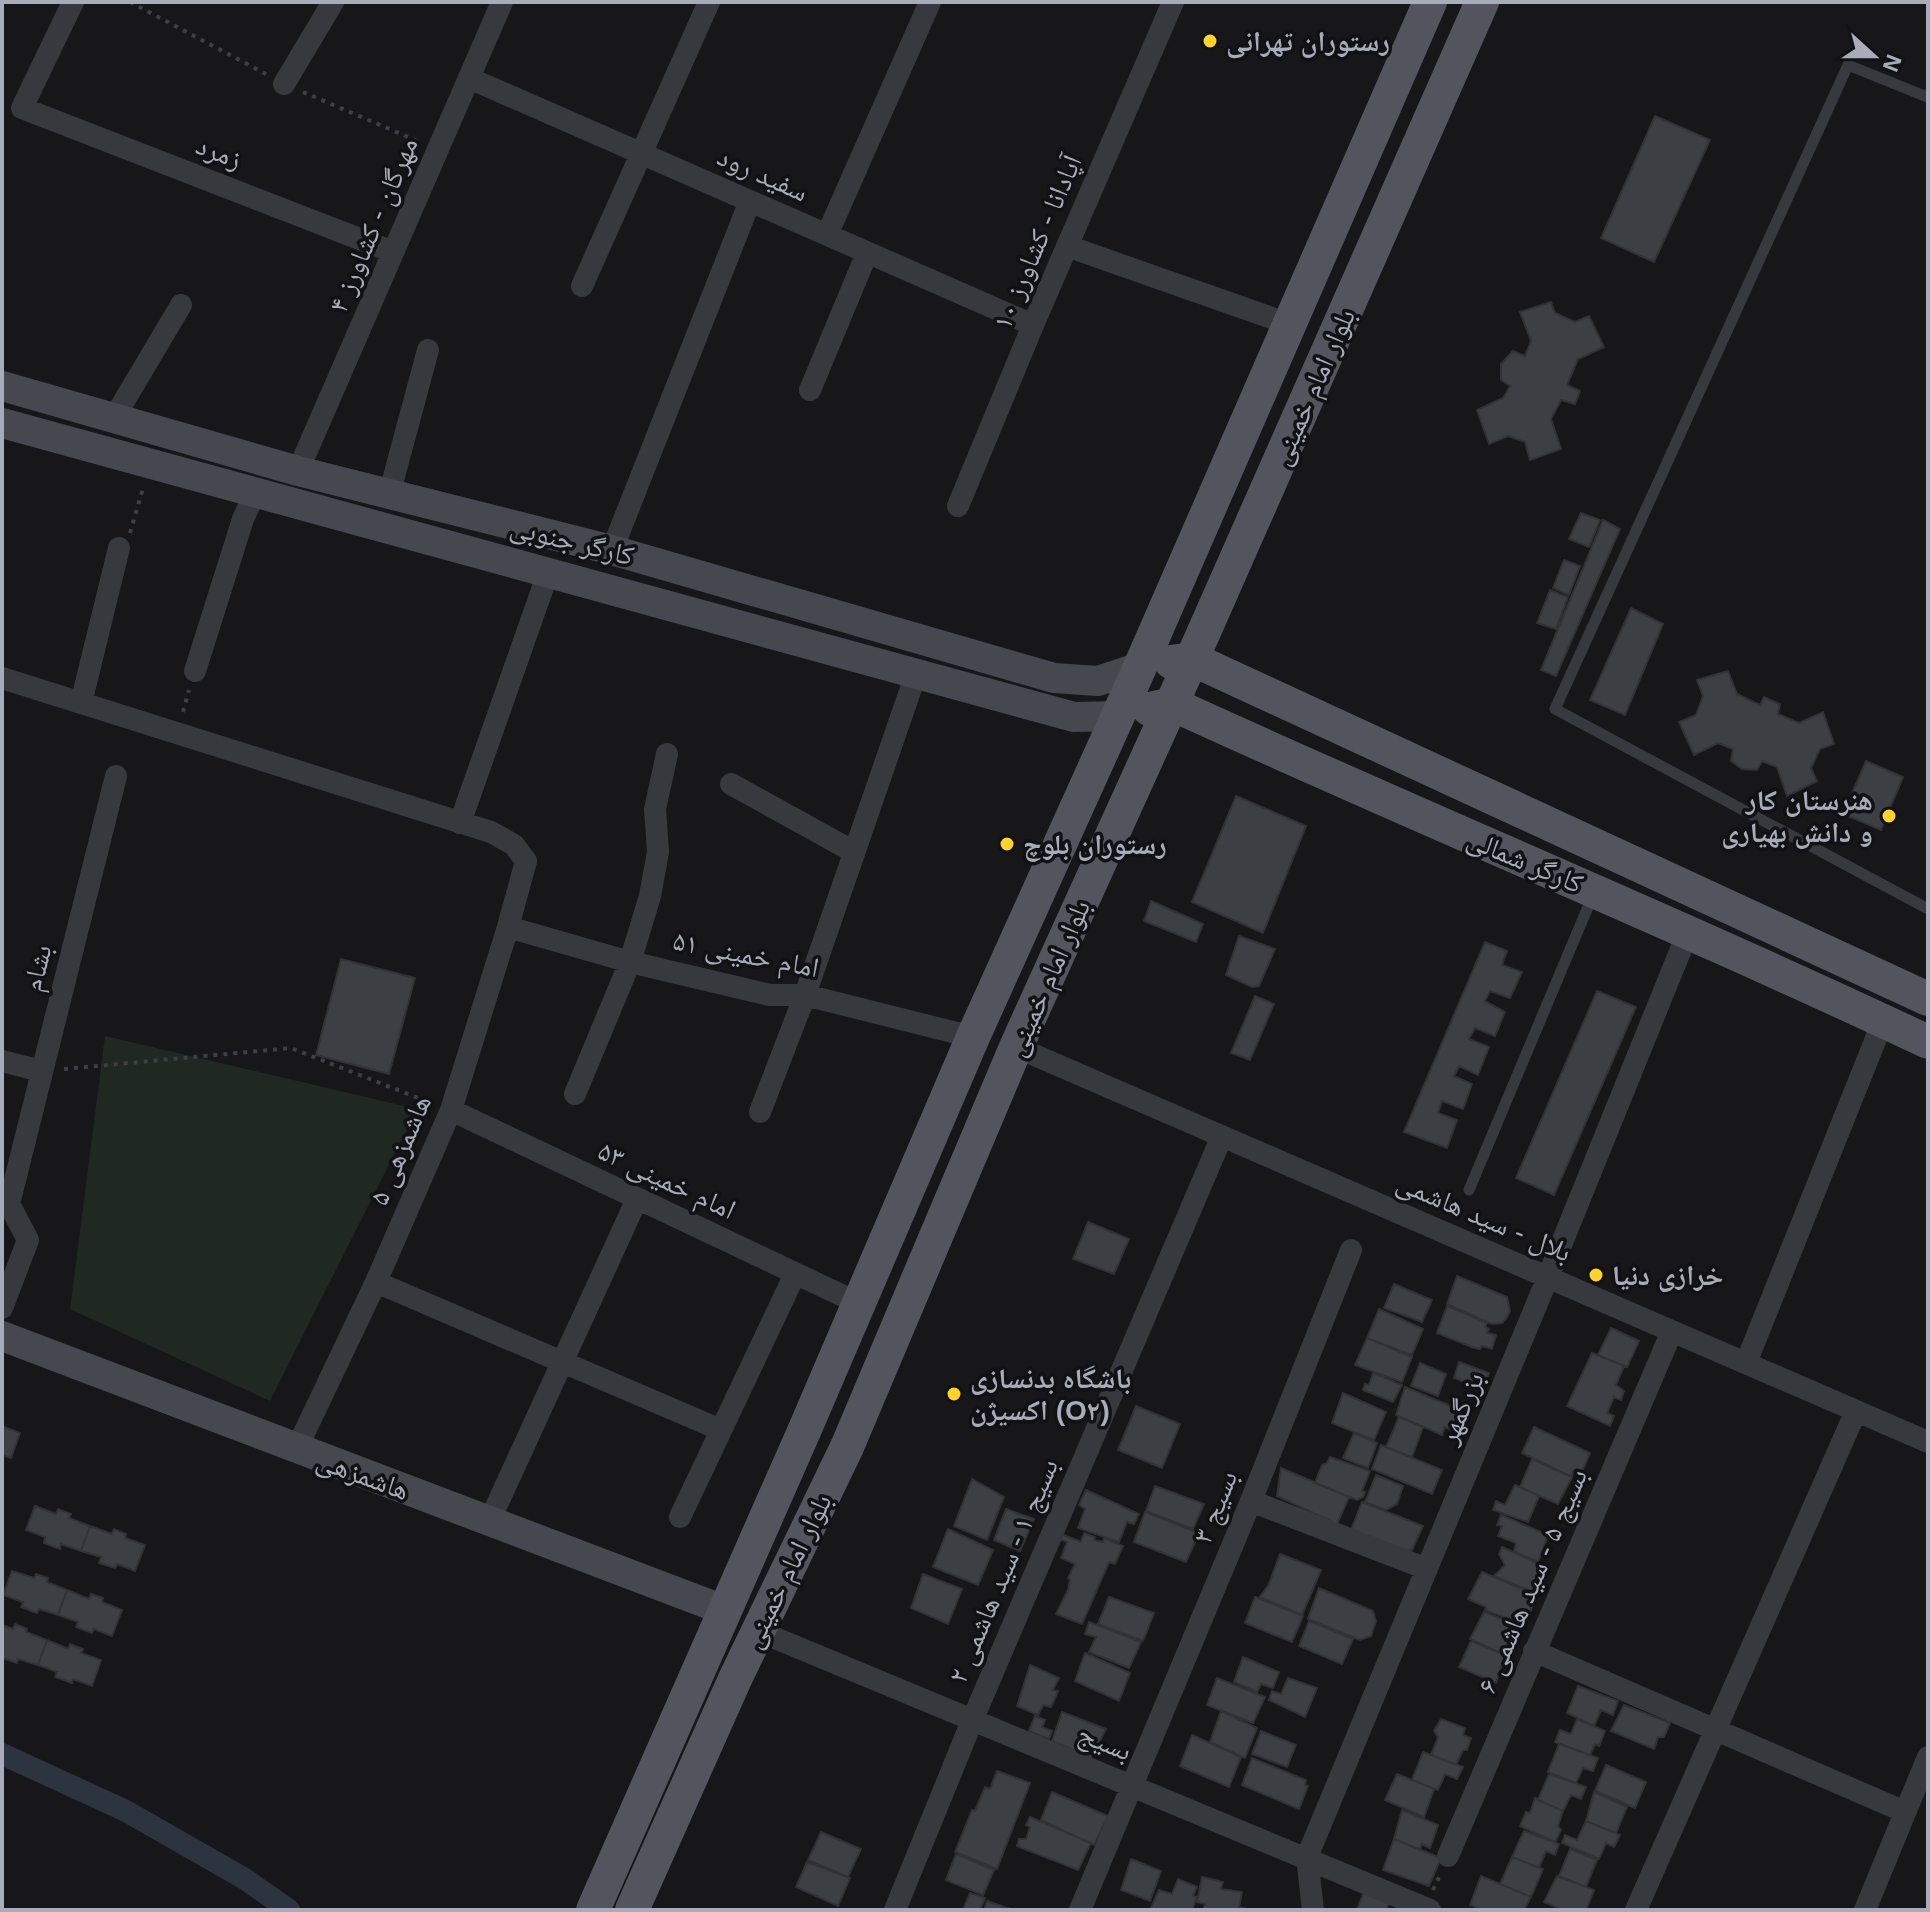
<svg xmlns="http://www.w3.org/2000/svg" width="1930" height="1912" font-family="Arial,'Noto Naskh Arabic',sans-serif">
  <rect width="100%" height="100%" fill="#171719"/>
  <path fill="#1f2821" d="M105,1036l312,73 -147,292 -200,-92z"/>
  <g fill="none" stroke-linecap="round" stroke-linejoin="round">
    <path stroke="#2c343f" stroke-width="22" d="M2,1754l124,57 119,68 44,31"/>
  </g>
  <path fill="#3e3f44" stroke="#323136" stroke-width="2" d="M1655,116l55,24 -56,122 -53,-24z
    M1551,302l4,11 20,9 14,-6 15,31 -26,12 -11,26 13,6 -5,13 -14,-4 -10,19 10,30 -31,11 -5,-18 -17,-6 -19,8 -12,-34 26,-12 7,-12 -9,-6v-16l12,-13 12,5 6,-15 -11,-29z
    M1581,513l19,7 -11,27 -20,-8z
    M1603,520l17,9 -64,147 -15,-6z
    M1564,560l16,6 -11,29 -16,-7z
    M1550,590l18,7 -12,32 -19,-6z
    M1631,608l32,16 -38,91 -35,-15z
    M1728,671l9,23 23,11 4,-8 16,7 -2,10 21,9 24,-11 11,32 -14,5 -9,19 6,13 -30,15 -10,-29 -15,-6 -5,9 -15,-1 -11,-8 2,-12 -15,-6 -24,12 -15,-33 17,-7 7,-19 -6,-16z
    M1866,761l37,16 -22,53 -38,-16z
    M1236,796l70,30 -43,107 -71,-31z
    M1151,901l52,23 -7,18 -52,-21z
    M1239,936l36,13 -16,37 -7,1 -26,-12z
    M1485,942l22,9 -5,14 20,7 -12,26 -20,-7 -5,10 20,11 -10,24 -20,-8 -6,11 20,8 -11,28 -19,-9 -5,10 18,8 -9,25 -21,-8 -4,12 19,7 -10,28 -43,-16z
    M341,959l74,19 -26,96 -73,-19z
    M1597,991l39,16 -82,188 -38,-17z
    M1255,996l19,8 -24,56 -19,-7z
    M1088,1222l41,17 -15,35 -41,-15z
    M1457,1276l50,21 3,14 -4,8 -4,4 -10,1 -45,-20z
    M1394,1284l38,16 -10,22 -38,-14z
    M1447,1306l40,17 -2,4 4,2 -2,4 9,2 -4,14 -10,-3 -2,3 -8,-2 -35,-14z
    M1379,1309l44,20 -11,26 -45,-17z
    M1611,1328l28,13 -12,26 -29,-12z
    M1367,1338l45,19 -10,25 -47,-17z
    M1592,1353l32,13 -8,19 8,6 -3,9 -7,-3 -7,16 7,3 -4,10 -43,-20z
    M1459,1362l30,11 -6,16 -29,-11z
    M1420,1363l26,11 -8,22 -27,-10z
    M1373,1373l29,12 -9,17 -30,-12 2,-6 4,1z
    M1405,1387l51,21 -2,2 13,6 -8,17 -14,-6 -3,8 -46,-20z
    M1343,1393l43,19 -12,28 -42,-17z
    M1136,1406l44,18 -18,44 -44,-18z
    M1399,1417l24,10 -11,30 -26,-10z
    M2,1426l18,7 -9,25 -9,-3z
    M1534,1427l56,26 -9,21 -8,-3 -1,6 -50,-24z
    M1354,1433l23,10 -9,25 -25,-10z
    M1381,1445l61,25 -10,24 -60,-25z
    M1330,1457l40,14 -8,20 3,1 -2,5 -6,3 -42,-17 7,-18 5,-2z
    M1532,1459l40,18 -14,27 -38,-17z
    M1281,1468l68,29 -12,27 -60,-28z
    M1376,1475l27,11 -6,18 -11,6 -21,-8z
    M972,1479l32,18 -17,43 -33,-14z
    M1515,1485l24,11 -11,26 -35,-12 3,-9 9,4z
    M1155,1486l49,18 -11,25 -47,-18z
    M1086,1490l53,24 -5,10 -7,-2 -8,20 -41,-14 7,-19 -6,-4z
    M1362,1502l61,24 -11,24 -8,2 -53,-22z
    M35,1506l21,8 2,-5 13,5 -2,4 21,8 -9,25 -20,-7 -1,5 -16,-6 1,-6 -19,-7z
    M1006,1509l28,10 -14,32 -26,-11z
    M1145,1512l54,21 -13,29 -52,-20z
    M1501,1515l47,20 -10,27 -24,-11 2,-8 -18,-7 4,-10 -5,-1z
    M90,1526l22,8 2,-5 12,5 -1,4 20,7 -10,26 -18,-7 -2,4 -16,-5 2,-6 -20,-6z
    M948,1529l45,21 -15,35 -45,-18z
    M1059,1533l22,9 3,-9 11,4 -1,3 9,2 1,-4 19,8 -8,18 -6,-2 -27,62 -26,-10 12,-24 2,-10 -2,-2 7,-14 -14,-6 6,-16 -10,-4z
    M1502,1547l40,18 -11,26 -37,-15 11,-11 -6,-11z
    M1280,1554l41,16 -19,45 -42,-18 9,-13z
    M12,1571l22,7 2,-4 12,4 -1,4 20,8 -9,25 -19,-6 -2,4 -16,-6 2,-5 -20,-7z
    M1482,1572l54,23 -10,30 -41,-15 1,-3 -18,-8z
    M923,1574l39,15 -14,35 -37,-16z
    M1319,1588l54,23 3,10 -5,15 -11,4 -52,-21z
    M67,1590l22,9 2,-5 12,4 -1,4 20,8 -10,26 -18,-7 -2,4 -16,-6 2,-5 -20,-7z
    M1109,1597l45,16 -11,28 -45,-17z
    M1255,1597l48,19 -11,26 -47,-19z
    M1484,1612l31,12 -8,19 8,3 -5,11 -40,-18z
    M1309,1621l44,18 -11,25 -43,-18z
    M1089,1622l52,20 -12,26 -40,-16 7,-15 -11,-3z
    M15,1624l12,5 -1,3 21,8 -9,25 -20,-6 -1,4 -15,-5v-33l11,4z
    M47,1640l21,9 2,-5 13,5 -2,4 20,7 -9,26 -19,-7 -1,4 -17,-6 2,-5 -19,-7z
    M1471,1641l34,14 -9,28 -37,-16z
    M1085,1653l45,20 -11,28 -44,-20z
    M1243,1657l36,15 -6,16 -12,-4 -4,8 -23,-10z
    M1030,1665l29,13 -6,12 5,1 -7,16 -8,-2 -5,10 -21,-9z
    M1217,1678l48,19 -12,26 -46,-18z
    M1288,1678l29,10 -12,29 -36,-17 3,-9 9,3z
    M1578,1686l40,15 -5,14 -12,-5 -7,16 -27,-13z
    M1624,1705l46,18 -6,14h-6l-4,12 -43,-18z
    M1221,1711l36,17 -12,30 -35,-16z
    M1062,1712l44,17 -15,29 -39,-17z
    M1035,1716l10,4 -3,7 10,4 -3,8 -20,-8z
    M1441,1719l24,9 -2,7 8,3 -4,12h-4l-7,15 -25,-10 7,-18 -4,-6z
    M1577,1719l28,12 -6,15 -4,-2 -5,11 -35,-13 5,-12 11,4z
    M1261,1731l35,14 -9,22 -35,-13z
    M1192,1735l49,22 -12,30 -49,-21z
    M1559,1744l39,14 -5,13 -10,-3 -7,15 -28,-11z
    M1423,1752l40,15 -6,12 -12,-5 -7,16 -26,-10z
    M1252,1758l54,22 -1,5 3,1 -9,23 -57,-24z
    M1606,1765l40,17 -11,26 -40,-17z
    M997,1771l33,12 -33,86 -42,-17 17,-42 3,1 10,-24 5,2z
    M1397,1774l37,15 -10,28 -39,-17z
    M1549,1774l37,13 -5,12 -10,-4 -8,16 -25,-11z
    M1052,1792l56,24 -14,29 -53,-25z
    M1594,1792l33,15 -11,26 -30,-12z
    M1535,1798l28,13 -5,15 3,4 -6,12 -35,-16 6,-14 4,1z
    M1402,1810l36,15 -8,23 -8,-4 -2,6 -26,-11z
    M1030,1817l61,26 -13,27 -61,-24 2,-7h7l4,-12 -4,-2z
    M1586,1821l34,14 -6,12 -8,-4 -7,16 -37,-16 3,-8 12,5z
    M1524,1831l35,13 -4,11 -9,-4 -7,17 -27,-11z
    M821,1832l40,17 -13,28 -40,-17z
    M1394,1839l47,19 -12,28 -46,-16z
    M1570,1849l27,11 -11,27 -27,-11z
    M956,1854l38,16 -11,25 -37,-15z
    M1512,1857l31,12 -12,28 -31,-13z
    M1131,1859l30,12 -11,30 -29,-11z
    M807,1862l43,16 -12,28 -42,-19z
    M1481,1876l50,21 -7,13h-41l-13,-5z
    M1557,1876l37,14 -8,20h-23l-19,-8z
    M1202,1877l21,5 -2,7 21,3 -3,15 13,3h-49l2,-6 -8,-2z
    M1178,1879l19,8 -4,9 4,1 -5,13h-42l9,-20 13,4z
    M1366,1886l26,11 -6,13h-29z
    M970,1893l15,5 -5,12h-17z
    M987,1901l26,9h-29z"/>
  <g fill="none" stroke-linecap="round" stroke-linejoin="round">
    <path stroke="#3e3f46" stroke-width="4" stroke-dasharray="4 6" stroke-linecap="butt" d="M130,2l136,72
      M303,92l117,50
      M130,533l13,-45
      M183,712l6,-22
      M64,1069l227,-21 140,55
      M1433,1890l8,-17"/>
    <path stroke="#38383f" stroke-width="11" d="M1928,94l-1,3 -79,-32 -293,644 373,200
      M1469,1190l124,-295"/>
    <path stroke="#38383f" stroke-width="22" d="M73,2l-51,106 371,144
      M469,78l564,247
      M284,84l49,-82
      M827,235l103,-233
      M1067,246l222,78
      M582,286l127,-284
      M810,390l57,-137
      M114,418l67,-113
      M298,471l204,-469
      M389,495l39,-145
      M958,506l75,-181 140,-323
      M612,550l138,-349
      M195,671l48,-152 12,-26
      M2,678l489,154 23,13 12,16 -18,66 -57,183 -75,172 -80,168
      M81,703l38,-155
      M731,784l123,68
      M460,823l88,-250
      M508,927l122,35 140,33h35l168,42
      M1016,1047l912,395
      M2,1061l39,10
      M575,1094l55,-132 20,-66 8,-44 -3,-43 12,-55
      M451,1110l407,193
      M760,1112l45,-117 111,-321
      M376,1282l345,148
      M2,1308l26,-68 -19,-36 107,-428
      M1746,1363l137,-342
      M1251,1501l176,68
      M680,1517l115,-243
      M489,1522l148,-323
      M758,1631l672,279
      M1534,1651l371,161
      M1448,1856l224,-525
      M895,1910l77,-189 250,-585
      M1080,1910l171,-409 100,-251
      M1313,1910l-6,-53 241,-580 140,-345
      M1636,1910l220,-499
      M1865,1910l63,-153"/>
    <path stroke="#46474f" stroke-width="30" d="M2,386l296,85 314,79 442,128 44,3 42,-14
      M2,423l1072,294 43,-1
      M2,1336l722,274"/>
    <path stroke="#53545e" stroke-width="34" d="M1171,662l21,-3 736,340
      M1149,709l23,-5c251,115 506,220 756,338
      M593,1910l212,-481 168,-392 167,-370 290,-665
      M632,1910l103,-231 112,-232 169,-400 176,-388 290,-657"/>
  </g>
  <g fill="#ffd32a" stroke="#121215" stroke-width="3">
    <circle cx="1210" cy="41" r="8"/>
    <circle cx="1889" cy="816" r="8"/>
    <circle cx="1007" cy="844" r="8"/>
    <circle cx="1596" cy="1275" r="8"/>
    <circle cx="954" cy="1394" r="8"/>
  </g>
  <g text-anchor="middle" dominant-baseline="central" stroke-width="7" stroke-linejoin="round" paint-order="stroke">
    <g font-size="28" font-weight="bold" fill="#a8abba" stroke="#121215" text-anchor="start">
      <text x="1226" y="41">رستوران تهرانی</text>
      <text x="1873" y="800" text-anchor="end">هنرستان کار<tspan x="1873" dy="32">و دانش بهیاری</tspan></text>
      <text x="1023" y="844">رستوران بلوچ</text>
      <text x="1612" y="1275">خرازی دنیا</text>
      <text x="970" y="1378">باشگاه بدنسازی<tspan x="970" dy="32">اکسیژن (O۲)</tspan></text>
    </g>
    <g font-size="28" fill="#a8abba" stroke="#121215">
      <text transform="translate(219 152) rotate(21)">زمرد</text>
      <text transform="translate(763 174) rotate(24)">سفید رود</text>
      <text transform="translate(373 225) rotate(-67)">مهرگان - کشاورز ۴</text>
      <text transform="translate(1037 242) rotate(-67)">آپادانا - کشاورز ۱۰</text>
      <text transform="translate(1313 387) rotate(-66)">بلوار امام خمینی</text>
      <text transform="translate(572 541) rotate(14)">کارگر جنوبی</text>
      <text transform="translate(1525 861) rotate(23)">کارگر شمالی</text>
      <text transform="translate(746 954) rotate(11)">امام خمینی ۵۱</text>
      <text transform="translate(37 968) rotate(-76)">بشام</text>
      <text transform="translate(1048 978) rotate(-66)">بلوار امام خمینی</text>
      <text transform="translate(400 1150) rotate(-67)">هاشمزهی ۵</text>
      <text transform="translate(667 1180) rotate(25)">امام خمینی ۵۳</text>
      <text transform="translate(1484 1217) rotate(23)">بلال - سید هاشمی</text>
      <text transform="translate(1461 1408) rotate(-67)">بزرگمهر</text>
      <text transform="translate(363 1475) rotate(20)">هاشمزهی</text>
      <text transform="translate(1215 1507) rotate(-68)">بسیج ۳</text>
      <text transform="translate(787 1571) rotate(-64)">بلوار امام خمینی</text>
      <text transform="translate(1003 1571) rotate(-67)">بسیج ۱ - سید هاشمی ۲</text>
      <text transform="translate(1532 1581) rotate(-67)">بسیج ۵ - سید هاشمی ۶</text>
      <text transform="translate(1105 1742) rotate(22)">بسیج</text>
    </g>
  </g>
  <rect width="1930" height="1912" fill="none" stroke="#a8abba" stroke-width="8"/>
  <g transform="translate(1874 56) rotate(111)" stroke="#121215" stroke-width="6" paint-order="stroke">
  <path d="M0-6L14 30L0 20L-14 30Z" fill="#a8abba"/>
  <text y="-12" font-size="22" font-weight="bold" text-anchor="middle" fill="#a8abba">N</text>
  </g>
</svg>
